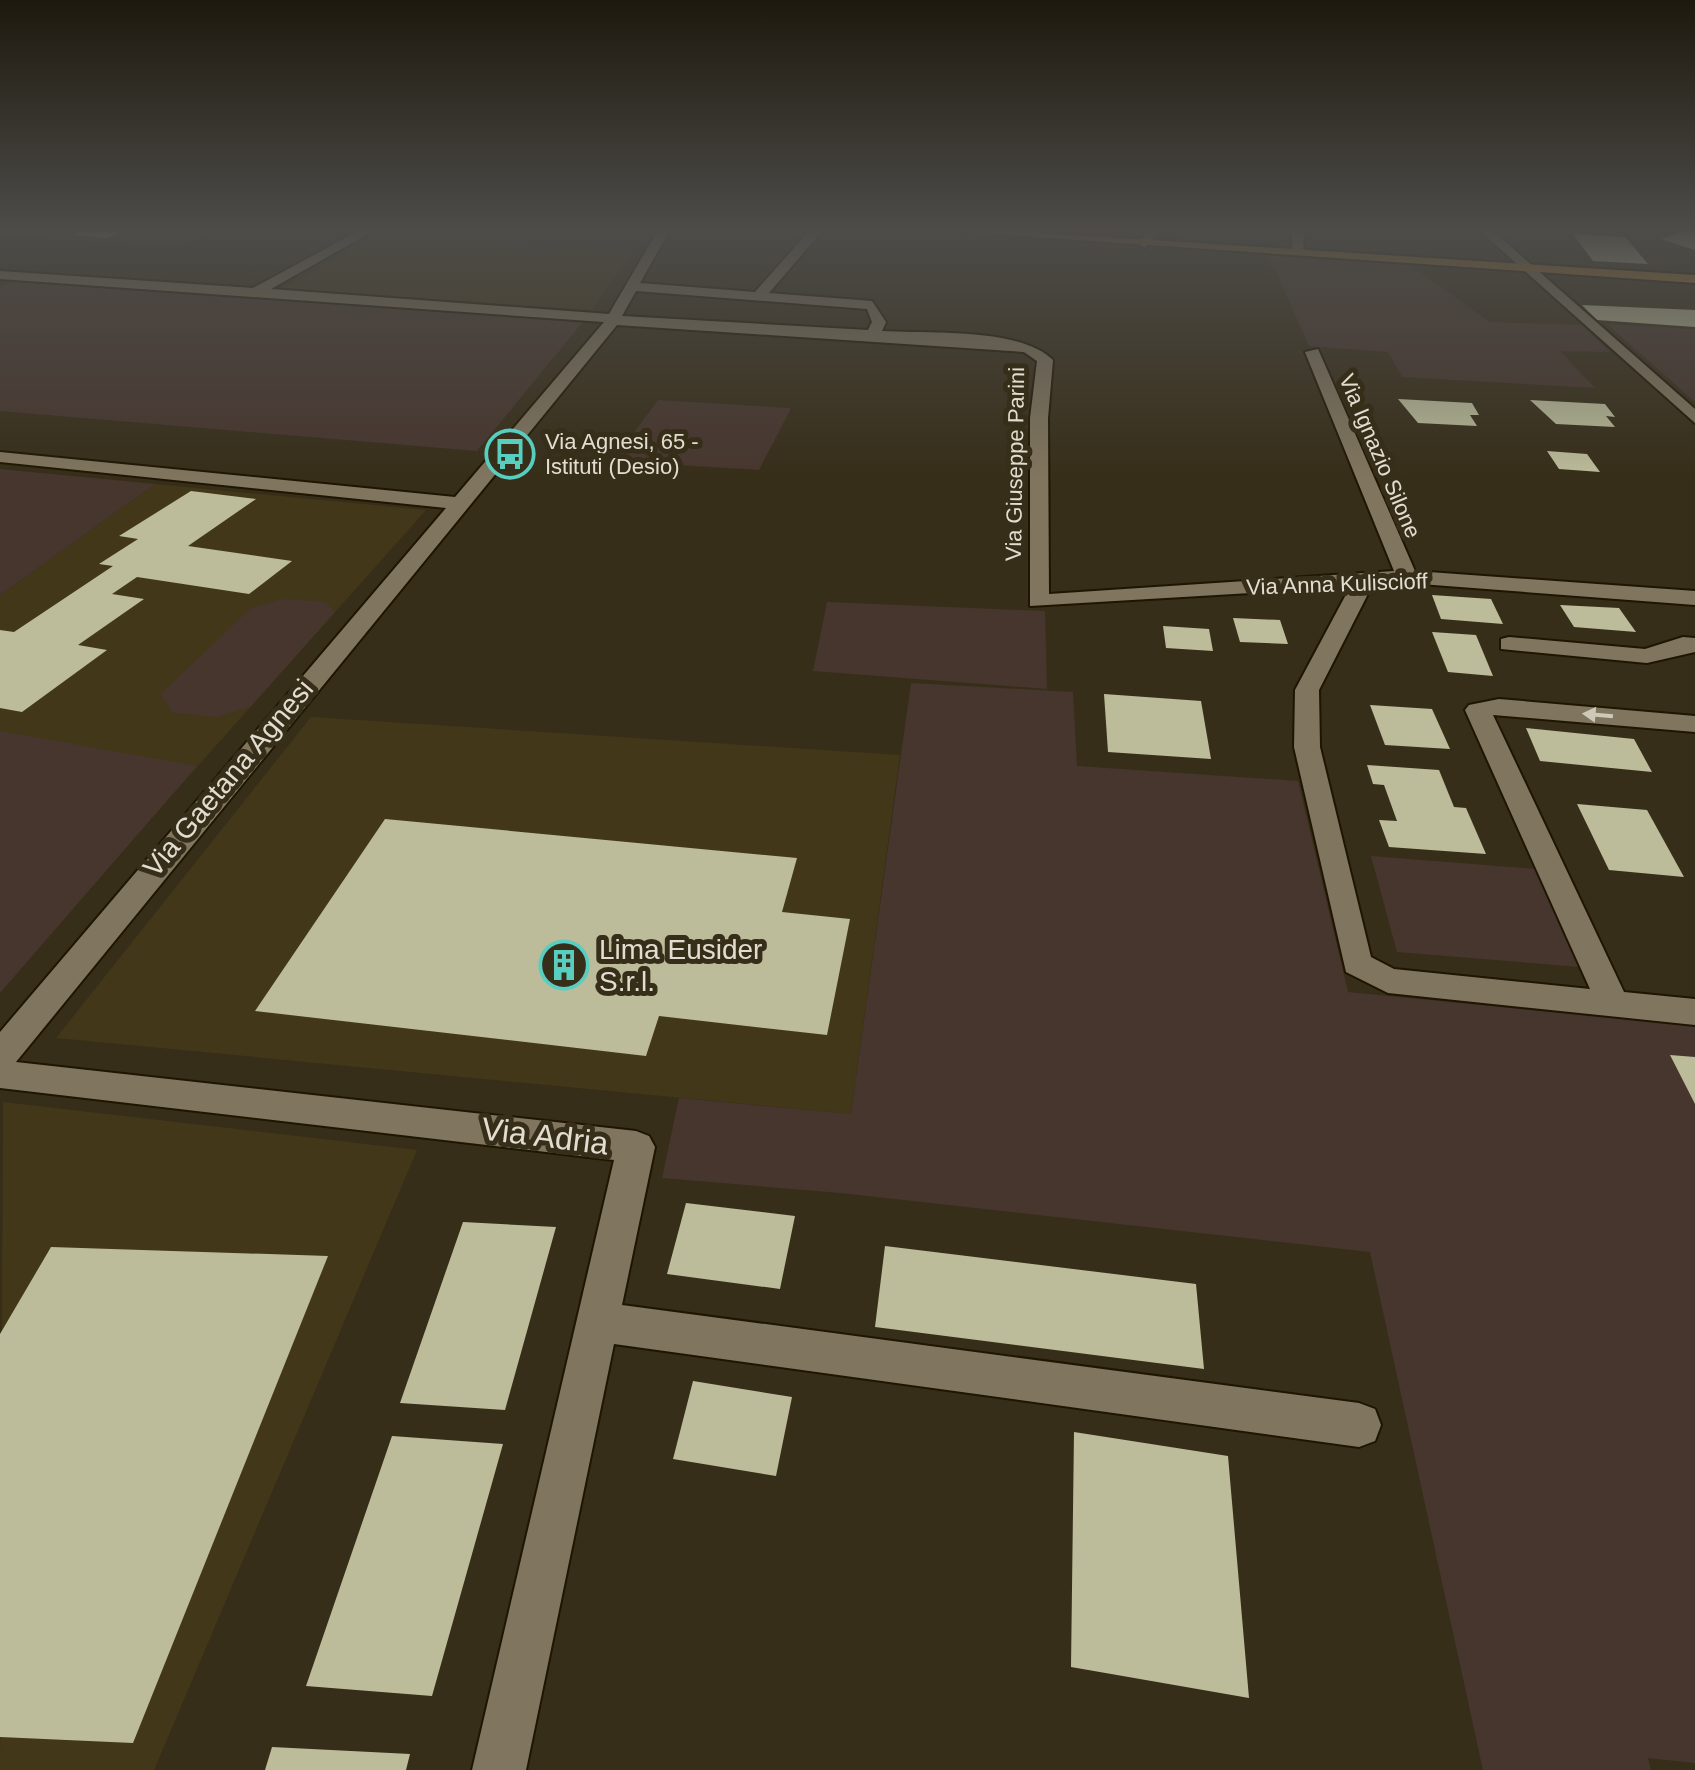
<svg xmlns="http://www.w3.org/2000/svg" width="1695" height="1770" font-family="Helvetica,sans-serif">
  <rect width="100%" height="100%" fill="#372e19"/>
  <path fill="#43371a" d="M0,230h214l-38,16 -176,-11z
    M378,234l152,11 -8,6 18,2 10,-8 83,6 -41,59 -308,-21z
    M155,484l271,26 -426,478v-393z
    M311,717l589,38 -49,359 -795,-76z
    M3,1102l414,48 -263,620h-154z"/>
  <path fill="#47362e" d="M1268,254l139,9 83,59 92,3 28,27 -50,-1 35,37 -193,-11 -14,-25 -79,-6z
    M19,279l567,39 -109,133 -477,-40v-124z
    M1607,324l88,5v73z
    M658,400l133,8 -32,62 -146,-9z
    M0,469l155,15 -155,111z
    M282,599l43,3 10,10 -84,94 -35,11 -44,-5 -11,-18 90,-86z
    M827,602l218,9 2,78 -234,-18z
    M911,683l162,9 4,74 221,15 50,211 347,34v737l-47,-5 3,12h-168l-113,-518 -529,-59 -179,-15 17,-80 172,16z
    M0,731l197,35 -197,227z
    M1371,856l165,13 44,98 -183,-15z"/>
  <path fill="#bcbc9b" d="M86,230h40l-19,8 -34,-3z
    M1684,231l11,1v18l-34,-11z
    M1573,234l52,3 23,27 -55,-3z
    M1582,305l113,5v17l-98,-7z
    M1398,399l74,4 7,12h-9l7,11 -59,-3z
    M1530,400l75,4 10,13 -9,-1 9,11 -59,-3z
    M1547,451l40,3 13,18 -41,-3z
    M191,491l65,8 -68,47 104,15 -43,33 -112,-17 -25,17 32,5 -66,46 29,5 -85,62 -22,-4v-78l14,2 99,-66 -14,-2 39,-25 -19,-3z
    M1432,595l59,4 12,25 -62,-5z
    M1560,605l59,3 17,24 -62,-5z
    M1233,618l47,2 8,24 -48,-2z
    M1163,626l46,3 4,22 -47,-3z
    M1432,632l44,3 17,41 -45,-4z
    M1104,694l97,7 10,58 -103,-7z
    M1370,705l62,4 18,40 -65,-4z
    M1526,728l108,11 18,33 -112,-11z
    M1367,765l72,5 15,37 12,1 20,46 -97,-7 -10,-27 18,1 -13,-36 -11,-1z
    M1577,804l70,6 37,67 -75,-7z
    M385,819l412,39 -15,54 68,7 -23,116 -168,-19 -13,40 -391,-45z
    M1670,1055l25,2v47z
    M686,1203l109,13 -15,73 -113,-15z
    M463,1222l93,5 -51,183 -105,-7z
    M885,1246l311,38 8,85 -329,-42z
    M51,1247l277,9 -195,487 -133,-6v-403z
    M693,1381l99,16 -16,79 -103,-17z
    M1074,1432l154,24 21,242 -178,-31z
    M392,1436l111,8 -71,252 -126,-10z
    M272,1747l138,7 -4,16h-141z"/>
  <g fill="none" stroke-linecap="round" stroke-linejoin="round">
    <g stroke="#1e1602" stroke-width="4">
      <path id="minor" d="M360,230h15l-104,59 338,25 49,-84h12l-30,53 115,9 55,-62h13l-54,63 103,8 14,21 -4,9c46,3 138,-4 171,29l-5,58 1,176 345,-23 -89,-219 13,-3 97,222 280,20v14l-288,-22 -35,3 -53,104 1,57 51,210 23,12 196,20 -125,-279 4,-5 30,-6 196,17v16l-202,-17 131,277 71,7v26l-307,-32 -42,-21 -52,-225 1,-57 55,-103 -320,19v-188l7,-57 -13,-9 -407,-27 -601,737 620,69 13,5 6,11 -33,158 737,98 16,6 6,16 -6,16 -16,6 -745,-103 -88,426h-54l142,-610 -614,-72v-56l446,-524 -446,-46v-10l455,45 149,-175 -604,-43v-8l253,17zM636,291l231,18 5,13 -4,8 -246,-14z
        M1147,230h12l-14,18 -6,-4z
        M1292,230h12l-1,26 -10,-3z
        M1479,230h13l203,179v14z
        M1509,637l136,12 38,-12 12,1v14l-48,11 -146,-14v-10z"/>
    </g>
    <g stroke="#1e1602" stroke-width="4">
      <path id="major" d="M934,230h63l698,45v8z"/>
    </g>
    <use href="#minor" fill="#80755e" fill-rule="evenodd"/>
    <use href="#major" fill="#aa792c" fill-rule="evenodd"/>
  </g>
  <defs><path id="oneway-solid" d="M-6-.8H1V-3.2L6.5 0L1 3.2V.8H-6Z" transform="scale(2.5)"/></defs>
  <use fill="#cec8b9" href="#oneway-solid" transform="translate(1598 715) rotate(-175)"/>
  <linearGradient id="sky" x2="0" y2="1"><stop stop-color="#1e190e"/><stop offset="0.48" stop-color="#4d4c49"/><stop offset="1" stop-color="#4d4c49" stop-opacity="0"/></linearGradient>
  <rect width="1695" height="478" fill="url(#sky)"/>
  <defs>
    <g id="bus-ring" transform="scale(2.5)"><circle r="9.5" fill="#372e19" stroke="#58cec1" stroke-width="1.5"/><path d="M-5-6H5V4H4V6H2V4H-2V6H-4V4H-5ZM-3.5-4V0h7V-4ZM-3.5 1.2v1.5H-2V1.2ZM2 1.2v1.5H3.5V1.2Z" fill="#58cec1"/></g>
    <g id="building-ring" transform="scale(2.5)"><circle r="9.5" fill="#372e19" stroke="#58cec1" stroke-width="1.5"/><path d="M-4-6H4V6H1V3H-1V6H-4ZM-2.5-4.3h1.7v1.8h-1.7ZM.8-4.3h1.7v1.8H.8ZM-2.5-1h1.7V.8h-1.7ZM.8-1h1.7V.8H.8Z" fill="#58cec1"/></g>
  </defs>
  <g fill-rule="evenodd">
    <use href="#bus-ring" x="510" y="454"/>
    <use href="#building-ring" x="564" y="965"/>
  </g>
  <g text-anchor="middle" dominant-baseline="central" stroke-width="10" stroke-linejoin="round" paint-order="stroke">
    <g font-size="22" fill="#e2ddd0" stroke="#372e19" text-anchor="start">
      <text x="545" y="441">Via Agnesi, 65 -<tspan x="545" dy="25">Istituti (Desio)</tspan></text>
    </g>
    <g font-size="22" fill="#e2ddd0" stroke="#372e19">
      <text transform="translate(1380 456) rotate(67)">Via Ignazio Silone</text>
      <text transform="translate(1015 464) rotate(-89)">Via Giuseppe Parini</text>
      <text transform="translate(1337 584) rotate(-2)">Via Anna Kuliscioff</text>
    </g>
    <g font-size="28" fill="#e2ddd0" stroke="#372e19">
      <text transform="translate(228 778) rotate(-50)">Via Gaetana Agnesi</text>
    </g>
    <g font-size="28" fill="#e2ddd0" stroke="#372e19" text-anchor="start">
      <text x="599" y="949">Lima Eusider<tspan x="599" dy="32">S.r.l.</tspan></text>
    </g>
    <g font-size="32" fill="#e2ddd0" stroke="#372e19">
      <text transform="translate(545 1136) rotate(7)">Via Adria</text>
    </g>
  </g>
</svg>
